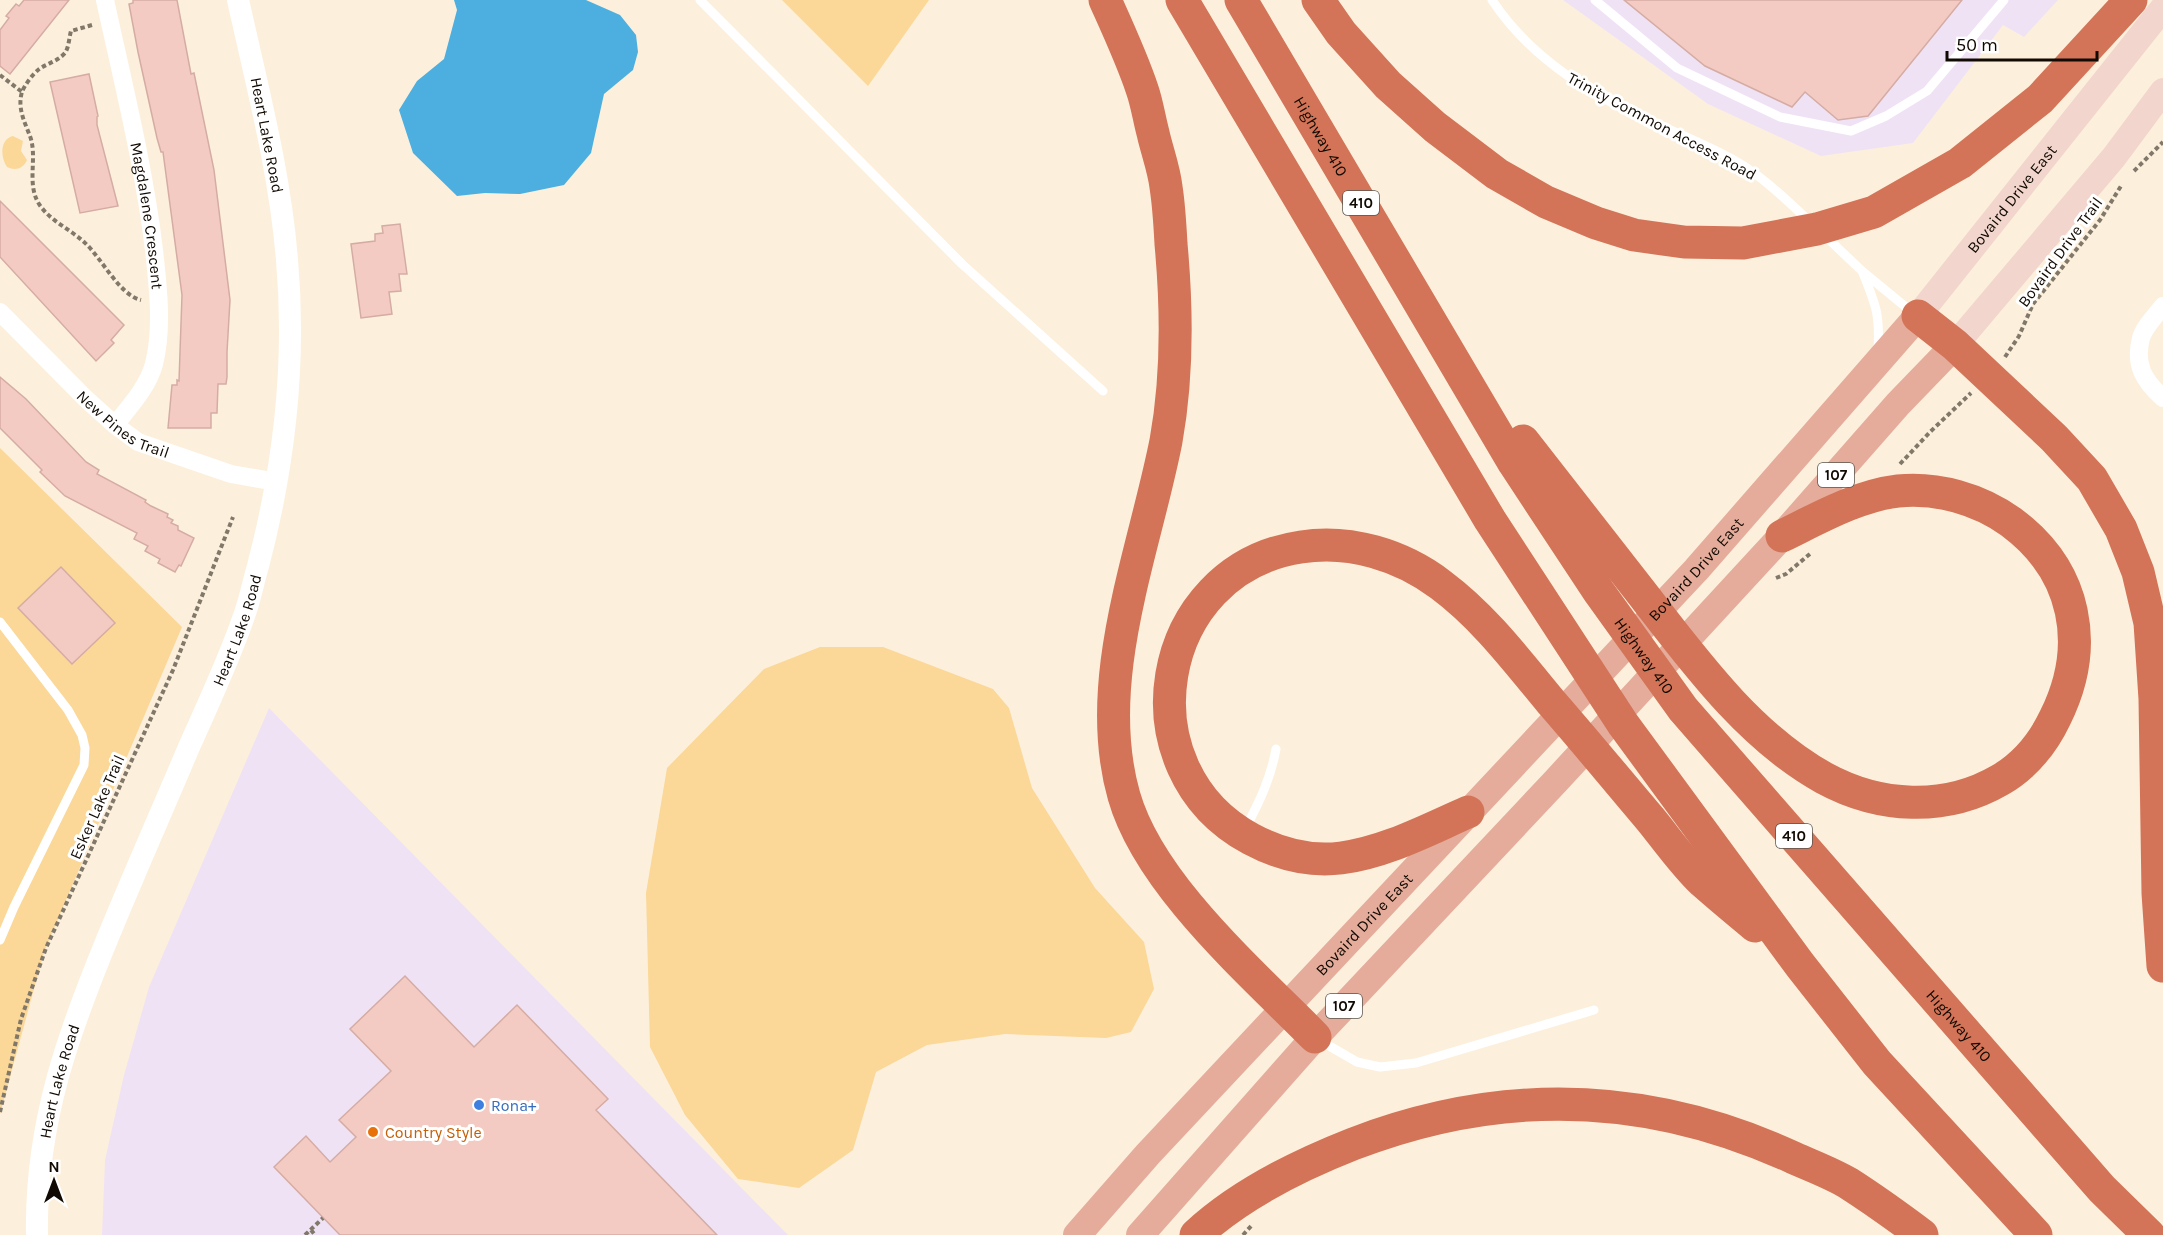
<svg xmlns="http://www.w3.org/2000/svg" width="2163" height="1235" font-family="Karla,sans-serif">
  <rect width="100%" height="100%" fill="#fcf0dc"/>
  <path fill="#f0e2f5" d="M1563,0h495l-34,37 -21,-12 -90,118 -92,13 -113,-52z
    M269,708l519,527h-686l3,-75 19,-85 25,-88z"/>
  <path fill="#fbd798" d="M782,0h147l-61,86z
    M13,136l10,5 -2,10 6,9c-4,9 -12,11 -20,7 -7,-10 -7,-28 6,-31z
    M0,448l182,179 -138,325 -44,162z
    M820,647h63l110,42 16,19 23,80 63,100 49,54 10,47 -23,43 -25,6 -101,-4 -78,11 -51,27 -23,78 -54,38 -61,-9 -53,-64 -35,-68 -4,-154 21,-125 97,-99z"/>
  <path fill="#4cafdf" d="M454,0h132l34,15 16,20 2,17 -5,18 -29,24 -13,59 -27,32 -44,9 -35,-1 -28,3 -44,-43 -14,-43 18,-29 27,-22 13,-49z"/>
  <path fill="#f4cbc2" stroke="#d5aca4" stroke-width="1.5" d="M24,0h45l-59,74 -10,-8v-36l9,-12 -3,-2 10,-12 3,2z
    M133,0h44l14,74 3,-1 20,97 16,130 -3,52v25l-1,7h-8l-1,29h-6v15h-43l4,-43h5v-5l2,1 3,-86 -19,-143h-2l-4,-14 -19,-86 -9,-48 4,-1z
    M1624,0h338l-94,116 -30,4 -33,-28 -13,15 -87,-41z
    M89,74l9,42 -1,1v8l21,81 -38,7 -30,-131z
    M0,201l124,124 -13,15 3,3 -18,18 -96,-104z
    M400,224l7,50h-8l2,17 -12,1 3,22 -31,4 -10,-74 24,-3v-7l8,-1 -1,-7z
    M0,377l26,22 60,63 13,8 -2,4 49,26 -1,2 6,4 17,8 -1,3 6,3 -2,3 7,3v4l16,8 -13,28 -2,-1 -4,7 -17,-9 2,-4 -15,-8 3,-5 -14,-7 3,-6 -72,-37 -25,-24 2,-2 -42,-42z
    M61,567l54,56 -43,41 -54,-56z
    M405,976l69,71 43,-42 91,94 -12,11 121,125h-377l-66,-68 32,-31 24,26 26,-25 -17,-17 52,-49 -41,-42z"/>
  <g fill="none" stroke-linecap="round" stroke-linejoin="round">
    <path stroke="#81786a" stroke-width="4" stroke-dasharray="4.5 3" stroke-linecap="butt" d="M92,25l-21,6c-2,7 -2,16 -6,22 -8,9 -18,10 -27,17 -5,4 -14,16 -16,22 -5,16 3,31 8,44 8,22 -4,47 9,68 11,17 31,25 45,38 18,16 35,53 57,58
      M0,75l22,17
      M2134,171l29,-29
      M2005,357l14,-21 14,-32 67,-84 21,-34
      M1900,464l30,-32 41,-39
      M1776,578l10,-4 25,-21
      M0,1112l21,-93 25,-71 127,-278 60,-153
      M311,1230l4,5
      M305,1235l18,-17
      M1243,1235l9,-10"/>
    <path stroke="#fff" stroke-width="9" d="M700,0l262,264 141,127
      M1492,0c31,47 79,82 128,107 41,21 85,35 124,59 24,16 45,36 66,56
      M1595,0l82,68 103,49 71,14 35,-15 41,-25 77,-91
      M1822,233l40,38 51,42
      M1863,273c13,33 17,41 15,77
      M0,622l68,88 14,25 3,13 -1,17 -70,142 -14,33
      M1246,827c14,-26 25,-50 30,-78
      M1319,1040l38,22 23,5 36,-4 178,-53"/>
    <g stroke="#fff" stroke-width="18">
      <path id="s1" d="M105,0c18,83 39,166 49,250 4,37 9,78 0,114 -6,23 -25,43 -39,61"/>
      <path d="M2163,306c-7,9 -19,21 -22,32 -7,27 3,43 22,60"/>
      <path id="s2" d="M0,312l86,87 29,26 23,17 93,32 46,8"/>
    </g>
    <path stroke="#fff" stroke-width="22" id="s3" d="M37,1235c-2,-114 33,-207 76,-310 25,-60 51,-119 76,-178 19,-43 40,-87 55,-131 6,-16 9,-33 14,-50 26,-99 38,-204 29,-306 -7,-88 -30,-174 -49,-260"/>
    <g stroke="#f2d5cd" stroke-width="26">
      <path id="s4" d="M1918,316l245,-308"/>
      <path d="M1955,345l159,-188 49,-66"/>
    </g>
    <g stroke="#e5ac9b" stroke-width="28">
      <path id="s5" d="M1077,1235l71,-81 548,-584 222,-254"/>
      <path d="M1140,1235l175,-198 240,-255 227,-246 116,-132 57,-59"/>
    </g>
    <g stroke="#d37458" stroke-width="33">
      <path d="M1105,0c13,29 27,59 37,89 5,14 7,29 11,44 4,18 11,36 13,54 3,19 4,38 5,57 6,65 7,131 -5,197 -22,112 -75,240 -42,355 25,88 127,176 191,241"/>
      <path d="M1182,0l308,520 133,204 177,241 77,98 159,172"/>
      <path id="s6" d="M1241,0l273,463 85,129 84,117 419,480 47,46"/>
      <path d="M1318,0l23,33 47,52 47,42 62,47 49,28 50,21 38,12 50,7 59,1 74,-14 57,-17 86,-49 80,-64 91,-99"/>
      <path d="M1918,316l37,29 99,93 38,41 29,50 17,43 12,51 5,76 3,194 5,73"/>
      <path d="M1523,441c40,52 81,103 121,155 51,66 106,141 180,182 55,30 121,34 176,2 24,-14 43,-37 55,-62 36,-72 22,-147 -44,-196 -32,-23 -74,-35 -113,-31 -41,5 -79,27 -116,45"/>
      <path d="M1468,812c-41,18 -82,40 -127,46 -32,4 -62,-4 -90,-19 -130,-70 -98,-270 50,-292 48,-8 101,8 140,38 43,32 76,76 110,117 34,39 67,79 100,118 17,21 33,44 52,62 17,15 35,30 52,44"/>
      <path d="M1196,1235c44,-41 101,-69 157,-91 148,-57 296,-53 441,14 18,8 37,15 54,25 25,16 50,34 74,52"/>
    </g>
  </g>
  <circle fill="#3f7fe0" stroke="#fff" stroke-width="2" cx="479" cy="1105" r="6"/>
  <circle fill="#e8710a" stroke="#fff" stroke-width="2" cx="373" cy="1132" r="6"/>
  <g text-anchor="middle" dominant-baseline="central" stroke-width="6" stroke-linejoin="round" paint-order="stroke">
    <g fill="#fff" stroke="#58544e" stroke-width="1.5">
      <rect x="1343" y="191" width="36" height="24" rx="4.5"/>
      <rect x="1818" y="463" width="36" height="24" rx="4.5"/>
      <rect x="1776" y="824" width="36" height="24" rx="4.5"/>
      <rect x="1326" y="994" width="36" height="24" rx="4.5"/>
    </g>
    <g font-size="15" font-weight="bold" fill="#110a02">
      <text x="1361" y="203">410</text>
      <text x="1836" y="475">107</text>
      <text x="1794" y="836">410</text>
      <text x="1344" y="1006">107</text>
    </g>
    <g font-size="16" fill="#110a02" stroke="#fff">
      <text transform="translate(1662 126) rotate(28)">Trinity Common Access Road</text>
      <text transform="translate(267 135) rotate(79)">Heart Lake Road</text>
      <text stroke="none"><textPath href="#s6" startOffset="158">Highway 410</textPath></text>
      <text stroke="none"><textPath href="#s4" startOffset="150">Bovaird Drive East</textPath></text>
      <text stroke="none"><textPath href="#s1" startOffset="220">Magdalene Crescent</textPath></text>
      <text transform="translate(2060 252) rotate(-54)">Bovaird Drive Trail</text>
      <text stroke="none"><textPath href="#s2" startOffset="168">New Pines Trail</textPath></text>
      <text stroke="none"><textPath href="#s5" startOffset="909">Bovaird Drive East</textPath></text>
      <text stroke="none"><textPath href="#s3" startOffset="642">Heart Lake Road</textPath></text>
      <text stroke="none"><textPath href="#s6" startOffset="770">Highway 410</textPath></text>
      <text transform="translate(97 807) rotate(-66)">Esker Lake Trail</text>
      <text stroke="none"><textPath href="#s5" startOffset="423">Bovaird Drive East</textPath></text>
      <text stroke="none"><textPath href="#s6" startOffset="1256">Highway 410</textPath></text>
      <text stroke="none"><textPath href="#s3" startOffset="156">Heart Lake Road</textPath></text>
    </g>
    <g font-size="16" fill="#366cbe" stroke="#fff" text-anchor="start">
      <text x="491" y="1105">Rona+</text>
    </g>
    <g font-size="16" fill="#c56008" stroke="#fff" text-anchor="start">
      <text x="385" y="1132">Country Style</text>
    </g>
  </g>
  <g transform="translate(54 1181)" stroke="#ffffff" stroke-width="4.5" paint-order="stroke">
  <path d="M0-4.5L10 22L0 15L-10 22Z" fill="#110a02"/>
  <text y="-9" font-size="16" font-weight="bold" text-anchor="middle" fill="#110a02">N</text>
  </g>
  <path d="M1947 51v9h150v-9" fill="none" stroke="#110a02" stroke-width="3"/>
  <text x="1956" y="51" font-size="18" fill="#110a02" stroke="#ffffff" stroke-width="4.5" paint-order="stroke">50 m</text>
</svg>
